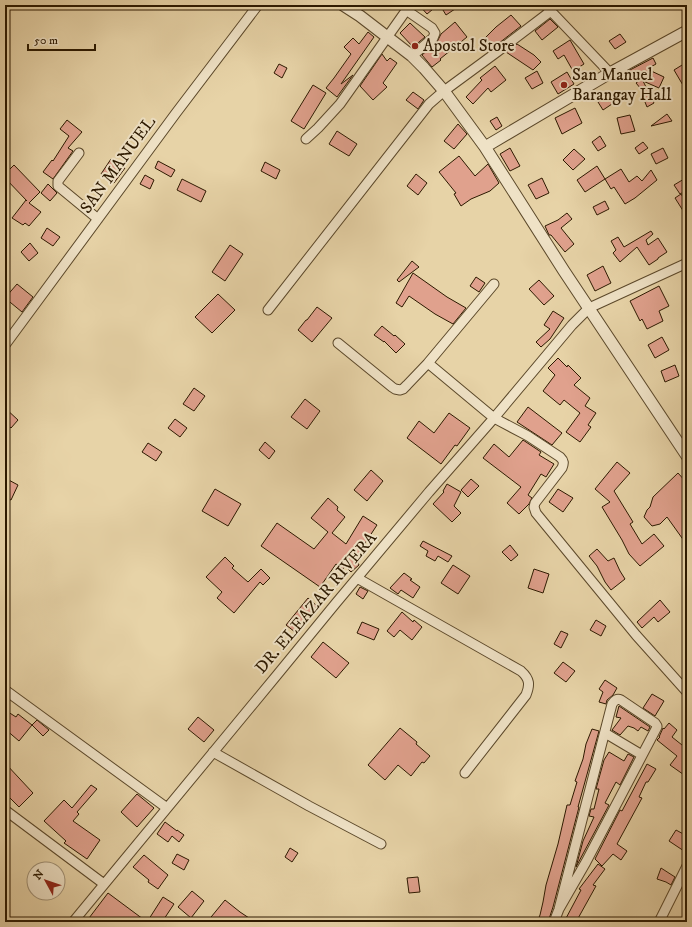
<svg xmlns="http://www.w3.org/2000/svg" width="692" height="927" font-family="'IM FELL DW Pica',serif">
  <rect width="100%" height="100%" fill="#e7d3a7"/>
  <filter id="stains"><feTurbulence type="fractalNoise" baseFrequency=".005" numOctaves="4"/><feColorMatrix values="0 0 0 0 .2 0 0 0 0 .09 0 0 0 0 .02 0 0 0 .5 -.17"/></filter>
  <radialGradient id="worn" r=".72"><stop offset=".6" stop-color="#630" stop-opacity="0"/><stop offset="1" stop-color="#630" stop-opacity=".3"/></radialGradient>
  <path fill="#e0a18d" stroke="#2c1900" d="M419,5h19l-11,9z
    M440,5h21l-15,10z
    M511,15l10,11 -27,21 -9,-9 11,-11z
    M550,19l8,8 -16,13 -7,-9z
    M455,22l12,15 -27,22 1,1 -9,7 -10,-12 15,-13 4,-8z
    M410,23l15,14 -12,10 -13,-14z
    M368,32l6,5 -33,47 12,-9 -16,22 -11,-9 8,-10 17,-24 -7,-7 9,-9 6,6z
    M620,34l6,8 -11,7 -6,-8z
    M570,40l14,24 -11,7 -9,-16 -6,4 -5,-8z
    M517,44l17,11 7,7 -8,8 -27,-18z
    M382,54l5,7 3,-3 7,5 -14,20 4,4 -14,13 -13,-14z
    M653,58l3,6 -9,5 17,8 -5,11 -16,-7 11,22 -7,4 -4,-10 3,-2 -10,-12 4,-3 -4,-2 -8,-7z
    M687,62v30l-13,-22z
    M279,64l8,4 -5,10 -8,-5z
    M495,66l11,14 -15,12 -3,-4 -15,16 -7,-7 16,-17 -2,-2z
    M537,71l6,12 -11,6 -7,-11z
    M567,72l7,12 -16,10 -7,-12z
    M313,85l13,8 -22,36 -13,-8z
    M413,92l11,8 -6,9 -12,-9z
    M610,94l5,8 -12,8 -5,-8z
    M575,108l7,15 -20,11 -7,-16z
    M667,114l5,7 -21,5z
    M630,115l5,16 -14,3 -4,-16z
    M497,117l5,9 -6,4 -6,-9z
    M67,120l15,12 -14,16 5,3 -20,28 -10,-7 9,-12 1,1 16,-25 -9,-7z
    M458,124l9,10 -13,15 -10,-8z
    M337,131l20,13 -8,12 -20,-12z
    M600,136l6,10 -8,5 -6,-9z
    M643,142l5,6 -9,6 -4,-6z
    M510,148l10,18 -10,5 -10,-17z
    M663,148l5,10 -12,6 -5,-10z
    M574,149l11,10 -12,11 -10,-10z
    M459,156l16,20 13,-12 11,19 -9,8 -19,8 -10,7 -7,-12 2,-1 -17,-21z
    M111,159l14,9 -11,15 -13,-9z
    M158,161l17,9 -4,7 -16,-9z
    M265,162l15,8 -4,9 -15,-8z
    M14,165l26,27 -11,11 12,9 -12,14 -4,-3 -2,2 -11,-7 14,-18 1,1 -22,-23v-4z
    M597,166l8,13 -20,13 -8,-12z
    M621,169l8,13 8,-6 5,5 9,-11 6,10 -22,18 -10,6 -11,-17 -3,2 -6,-10z
    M416,174l11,9 -9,12 -11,-9z
    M145,175l9,5 -4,9 -10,-5z
    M542,178l7,15 -13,6 -8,-14z
    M182,179l24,12 -5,11 -24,-12z
    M684,179l3,4v7l-7,4 -6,-9z
    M48,184l9,9 -7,8 -9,-8z
    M681,194l6,10v13l-12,-19z
    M605,201l4,8 -12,6 -4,-8z
    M567,213l5,6 -11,9 13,16 -9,8 -14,-17h-2l-4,-9 13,-6z
    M47,228l13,9 -7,9 -12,-8z
    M651,231l2,3 -7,6 2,5 10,-7 9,14 -9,6v1l-9,6 -12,-18 -17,15 -7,-9 3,-3 -5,-9 7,-4 6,10z
    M30,243l8,10 -9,8 -8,-9z
    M230,245l13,9 -18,27 -13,-9z
    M412,261l7,6 -20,15 -2,-2z
    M603,266l8,17 -16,8 -8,-16z
    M413,273l34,24 19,11 -13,16 -18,-10 -26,-18 -7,11 -6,-4z
    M476,277l9,6 -6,9 -9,-6z
    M539,280l15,16 -10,9 -15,-16z
    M17,284l16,13 -11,15 -17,-14z
    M659,286l10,20 -10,5 4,10 -16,8 -5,-10 -2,2 -10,-20z
    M218,294l17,16 -23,23 -17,-16z
    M317,307l15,11 -20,24 -14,-12 8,-10h1z
    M553,311l11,7 -14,21 -9,8 -5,-5 14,-13 -6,-4z
    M382,326l12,10 1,-1 10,9 -9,9 -12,-12v1l-10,-7z
    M662,337l7,13 -14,8 -7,-13z
    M558,358l9,9 1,-2 13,13 -7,7 16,13 -5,8 11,7 -8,12 3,2 -11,15 -14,-10 14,-19 -16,-13 -4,5 -17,-14 12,-16 -7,-7z
    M675,365l4,11 -14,6 -4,-11z
    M194,388l11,8 -11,15 -11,-7z
    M305,399l15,12 -13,18 -16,-12z
    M528,407l34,26 -10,12 -35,-23z
    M5,408l13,12 -7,8 -6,-5z
    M449,413l21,15 -13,18 -2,-1 -14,19 -34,-26 12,-17 15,12z
    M175,419l12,9 -7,9 -12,-9z
    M523,440l18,12 -2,3 15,9 -8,13 -5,-3 -13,21 4,3 -3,6 -10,10 -12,-11 14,-16 -38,-29 11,-14 15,13z
    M265,442l10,9 -6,8 -10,-9z
    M148,443l14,9 -6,9 -14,-9z
    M617,462l13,11 -16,18 19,31 -3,2 12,20 12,-10 10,12 -24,20 -11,-12 -7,-14 -20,-33 8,-5 -15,-13z
    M371,470l12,11 -16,20 -13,-11z
    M678,473l9,10v62l-20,-28 -7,7 -8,2 -8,-9 3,-7 3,-3 3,-10z
    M5,478l13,7 -7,15 -6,-2z
    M471,479l8,7 -11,11 -7,-7z
    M447,484l14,8 -7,14 7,7 -9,9 -19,-18 11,-12 -1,-1z
    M215,489l26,15 -13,22 -26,-15z
    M558,489l15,9 -10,14 -14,-10z
    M328,498l10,9 -1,3 8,7 -13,16 14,11 17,-28 14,9 -17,26 4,3 -6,9 1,2 -8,7 -6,-6 -2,3 -7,-5 -16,23 -59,-41 16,-23 37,26 14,-17 -17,-14z
    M423,541l29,15 -4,6 -10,-6 -3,5 -9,-5 2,-5 -8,-5z
    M510,545l8,10 -7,6 -9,-9z
    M597,549l11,12 6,-3 6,13 5,8 -14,11 -6,-8 -8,-16 -8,-10z
    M225,557l9,9 -2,2 16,14 13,-13 9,9 -7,7 -3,-3 -26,31 -17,-15 5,-6 -16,-15z
    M453,565l17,11 -12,18 -17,-11z
    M534,569l15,5 -6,19 -15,-5z
    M404,573l8,6 -2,1 10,7 -7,11 -12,-8 -3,4 -8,-6z
    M360,587l8,4 -5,8 -7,-5z
    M308,598l9,8 -22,26 -9,-7z
    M660,600l10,12 -12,10 -4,-5 -12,11 -5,-6z
    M402,612l11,10 1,-2 8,7 -10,13 -12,-10 -6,7 -7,-6z
    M596,620l10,6 -5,10 -11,-6z
    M362,622l17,7 -5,11 -17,-7z
    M561,631l7,3 -7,14 -7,-4z
    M323,642l26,21 -13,15 -25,-21z
    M563,662l12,9 -9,11 -12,-9z
    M605,680l12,8 -4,7 -6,5 -1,4 -7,-2 4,-10 -4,-3z
    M652,694l12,7 -9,15 -12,-8z
    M619,706l31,21 -2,4 -7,-4 -3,4 -4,-3 -6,-2 -8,9 -8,-5 9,-12 -5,-1z
    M5,710l11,7 2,-3 14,11 -13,16 -14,-12z
    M198,717l16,13 -10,12 -16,-13z
    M37,720l12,10 -6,6 -11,-11z
    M669,723l8,7 -5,7 15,12v8l-4,5 4,3v12l-17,-12 7,-9 -20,-16 3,-3h-1l4,-9 1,1z
    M400,728l17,14 -1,2 14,12 -6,7 -2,-1 -11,14 -13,-11 -13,15 -17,-15z
    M592,729l7,2 -21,76h1l-26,100 -5,15h-11l3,-7 3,-13 3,-17 12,-41 9,-39h3l7,-23 -2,-1 8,-22 3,-15z
    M609,752l15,9 4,-7 6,3 -14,28 -4,-3 -11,21 4,2 -33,62 7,-26 11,-24 -5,-1 2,-7h3l5,-20h-3l8,-29z
    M5,763l28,30 -14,14 -14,-14z
    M647,764l9,5 -8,13h-2l-7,15 3,1 -25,46 10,7 -6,9 -8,-6 -11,12 -7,-7 25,-49 2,1z
    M91,785l6,4 -20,23 2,2 -6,7 27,19 -13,19 -23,-16 2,-2 -22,-20 20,-21 8,8z
    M137,794l17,14 -17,19 -16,-15z
    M165,822l12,9v-1l7,5 -5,7 -7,-6 -4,6 -11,-8z
    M676,830l11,6v17l-18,-12z
    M290,848l8,5 -6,9 -7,-5z
    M177,854l12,6 -5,10 -12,-7z
    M144,855l24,20 -10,14 -10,-7 1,-2 -16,-13z
    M598,864l7,5 -12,16 3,1 -20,36h-12l17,-32 -2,-1z
    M661,868l14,9 -4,8 -5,-3 -9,-3z
    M418,877l2,15 -11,1 -2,-15z
    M192,891l12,10 -13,17 -13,-11z
    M108,893l39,29 16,-25 11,7 -12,18h-76z
    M225,900l15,12 15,10h-48z"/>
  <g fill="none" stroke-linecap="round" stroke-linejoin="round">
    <g stroke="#5b482a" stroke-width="11">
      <path id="minor" d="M545,5l65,68
        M406,10l26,18 3,5 -2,5 -21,18
        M306,139l12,-11 22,-24 70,-99
        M79,153l-21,28v5l40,33
        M268,310l161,-206 15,-13 53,-39 54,-41
        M338,343l54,44 3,2 5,1 3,-1 4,-4 21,-22 66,-79
        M5,345l171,-232 82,-108
        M428,363l66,55 34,18 32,21c4,4 4,6 2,11l-27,35 -1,4 2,6 100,122 51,57
        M357,578l164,93c9,8 9,14 5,24l-61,78
        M5,690l162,118
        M605,733l37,22
        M213,752l96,54 72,38
        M5,810l99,74
        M73,922l204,-247 59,-72 93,-111 65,-74 78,-93 17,-17 98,-45
        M554,922l5,-13 53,-205c3,-4 5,-6 9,-4l34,23 2,3v1l-71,135 -27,47
        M659,922l28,-56"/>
    </g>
    <g stroke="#5b482a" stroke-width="13">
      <path id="tertiary" d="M343,5l17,11 52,40 12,12 20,23 41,56 79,124 123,185
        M485,147l125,-74 77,-42"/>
    </g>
    <use href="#minor" stroke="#efe2c6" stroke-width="9"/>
    <use href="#tertiary" stroke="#efe2c6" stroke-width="11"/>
  </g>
  <g fill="#8f2418" stroke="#efe2c6" stroke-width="1.5">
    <circle cx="415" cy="46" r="4"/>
    <circle cx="564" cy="85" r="4"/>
  </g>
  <g text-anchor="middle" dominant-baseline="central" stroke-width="4" stroke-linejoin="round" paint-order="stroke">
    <g font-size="17" fill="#2c1900" stroke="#efe2c6" text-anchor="start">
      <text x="423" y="46">Apostol Store</text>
      <text x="572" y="75">San Manuel<tspan x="572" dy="20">Barangay Hall</tspan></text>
    </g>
    <g font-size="17" fill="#2c1900" stroke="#efe2c6">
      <text transform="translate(118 165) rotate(-54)">SAN MANUEL</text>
      <text transform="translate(316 603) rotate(-50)">DR. ELEAZAR RIVERA</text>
    </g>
  </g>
  <rect width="692" height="927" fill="none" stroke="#e7d3a7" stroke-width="20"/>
  <rect x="6" y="6" width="680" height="915" fill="none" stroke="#2c1900" stroke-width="2"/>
  <rect x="10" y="10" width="672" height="907" fill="none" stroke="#2c1900"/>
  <g transform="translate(46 881) rotate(310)"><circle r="19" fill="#efe2c6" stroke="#a19277"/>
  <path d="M0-3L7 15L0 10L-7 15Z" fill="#8f2418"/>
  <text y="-6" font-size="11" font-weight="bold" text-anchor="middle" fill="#2c1900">N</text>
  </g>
  <path d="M28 44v6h67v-6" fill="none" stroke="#2c1900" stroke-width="2"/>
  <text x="34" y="44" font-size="12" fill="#2c1900" stroke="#efe2c6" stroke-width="3" paint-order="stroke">50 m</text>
  <rect width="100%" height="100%" filter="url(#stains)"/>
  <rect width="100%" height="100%" fill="url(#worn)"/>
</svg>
